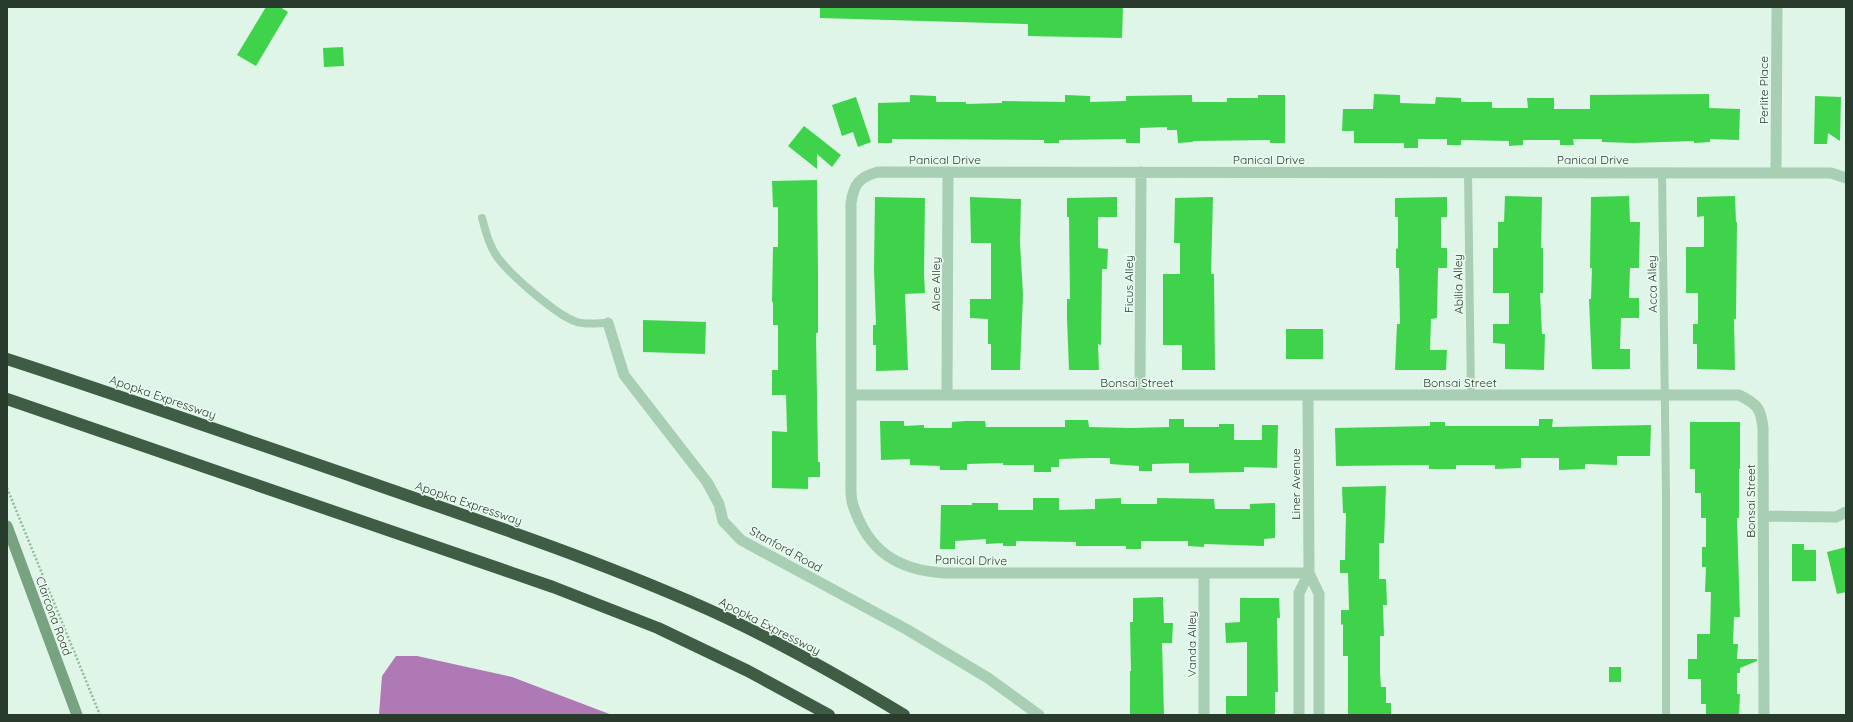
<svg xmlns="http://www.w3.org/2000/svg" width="1853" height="722" font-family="Quicksand,sans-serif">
  <rect width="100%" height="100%" fill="#def5e7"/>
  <path fill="#af79b6" d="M396,656h21l95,21 100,38h-233l3,-39z"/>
  <path fill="#3ed34b" d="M266,7h14l8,5 -32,54 -19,-11z
    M820,7h303l-1,31 -94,-2v-12l-208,-6z
    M343,47l1,19 -20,1 -1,-19z
    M1374,94l26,1v8l35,1 1,-7 25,1v4h31v6h36l-1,-10h27v11h36v-14l119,-1v14l31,1 -1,31 -29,-1v3l-16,1v-2l-61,2 -31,-1v-3h-29l1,6h-14v-5h-37v5l-14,1v-5l-48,-1v5h-14v-6h-29v9h-14v-5h-50v-12h-12l1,-22h30z
    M910,95l26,1v6h30v2l36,-1v-2l63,1v-7l25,1v6l36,-1v-5l66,-1v7h35v-4h31v-3h27v48h-15v-3l-77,1v1l-15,1 -1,-13h-10v-3l-27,1v15h-14v-4l-67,1v3h-15v-3l-152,-1v4h-14v-40l32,-1z
    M1815,96l26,1 -1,44 -12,-8 -1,11h-13z
    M856,97l15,45 -13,5 -5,-15 -11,4 -10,-31z
    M804,126l37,29 -9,12 -15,-13v15l-29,-23z
    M817,180l1,91v62h-2l2,129h2v15h-12v12l-36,-1v-57l15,1 -1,-37h-14v-25h6v-45h-5v-23h-1l1,-55h5v-40h-5l-1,-26z
    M1505,196l37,1 -1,51h2v45h-3l2,41h3l-1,36 -39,-1v-25l-12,-1v-19h16v-31h-16v-45h5v-26h6z
    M1629,196l1,26h10l-1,46h-9l-1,30h10v20h-18l-1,31h10v20h-38l-3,-70h2l1,-31h-2l1,-71z
    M1735,196l1,26h1l-1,97h-2l1,51 -38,-1v-25h-4v-20h5v-31h-12v-46h18v-31l-7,1v-20z
    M875,197l50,1 -1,76 1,19 -20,1 3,76 -32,1v-26h-3v-20h3l-2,-56z
    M970,197l51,2 -1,44 3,51 -3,76h-29v-26h-3v-25l-18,-1v-19h21v-56h-20z
    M1117,197v20h-19v31l10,1 -1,20h-5l-1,76 -3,-1 1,26h-30l-2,-51v-20h3l-1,-82h-2v-19z
    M1213,197l-2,77h3l1,96h-33v-25h-19v-71h17v-31h-6l1,-45z
    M1447,197v20h-6v31h6v20h-9l-1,50 -6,1 -1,31h17l-1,20h-51l2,-46h3l-1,-56h-3v-19l2,-1v-31h-3v-19z
    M643,320l63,2 -1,32 -62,-2z
    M1286,329h37v30h-37z
    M1169,419h15v8h35v-3h15v16h28v-15h16l-1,43 -33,-1v5l-55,1v-10l-37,1v7h-13v-5l-29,-2v-6h-21l-30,1v8h-8v5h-17v-7h-31v-2l-36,1v6h-27v-4l-30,-1v-6l-29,1 -1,-39h24v5l20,-1v3h28v-6l14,-1h19l1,6h79v-7h23l1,7 42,1 38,-1z
    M1539,419h14l-1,8 99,-2 -1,31h-33v9l-32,-1v5l-26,1v-12h-38v10l-26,1v-4h-39v4h-27v-4l-93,1 -1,-38 95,-2v-4h15v4h94z
    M1690,422h50v47h-1v49h-2l3,99h-6l-1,27h5l-1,15h20v2l-17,7v5h-3v21h3l-1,21h-33v-11h-5v-25h-13v-20h9v-25h13l1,-42h-6l1,-25h-4v-20h4v-29h-5v-25h-6v-24h-5z
    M1386,486l-2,57h-5v36h7l1,26h-4l1,31h-4v36l1,15h5v16h5v12h-43v-59h-5v-32l-2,1v-15h8l-1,-37h-8v-13h5l1,-47h-3l-1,-26z
    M1033,498h26v12l36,-1v-10l26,-1v6h36v-6l57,1 1,10h35v-5l25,-1v35l-11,1v7l-60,-2v3l-16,-1v-5h-47v8h-15v-3h-50v-4l-60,-1v5h-13v-3l-17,1v-5l-31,2v8h-15l1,-44h31v-2h26v7h35z
    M1792,544h12v6h12v31h-24z
    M1846,547v45l-9,2 -10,-42z
    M1163,597l1,26h9l-1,20h-10l2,72h-34v-44h1l-1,-49h3v-24z
    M1240,598h39l1,20h-3l1,74h-3v23h-49v-19h21v-54l-21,1 -1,-20 15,-1z
    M1609,667h12v15h-12z"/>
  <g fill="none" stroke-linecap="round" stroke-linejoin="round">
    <path stroke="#92bb9d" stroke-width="2.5" stroke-dasharray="2 2" stroke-linecap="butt" d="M7,488l93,227"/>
    <path stroke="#a8cfb4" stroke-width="8" d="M1468,172l3,222
      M1662,172l4,320v223
      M482,218c4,14 7,28 16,40 13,17 59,58 79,64 9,3 21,1 31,1"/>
    <path stroke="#a8cfb4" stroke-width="11" d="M1776,172l1,-165
      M608,323l16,52 83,107 12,22 4,17 18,19 165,89 82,49 51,37
      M851,395h888c18,9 22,13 24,33l1,287
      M947,395l1,-223
      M1140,395l1,-223
      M1763,516l73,1 10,-5
      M1309,573h-365c-47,-3 -76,-22 -91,-68 -3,-8 -2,-19 -2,-28v-274c3,-19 8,-26 27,-31l953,1 15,5
      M1309,573l10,21v121
      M1204,715v-142
      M1299,715v-122l10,-20 -1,-178"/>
    <path stroke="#78a381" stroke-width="11" d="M7,526l70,189"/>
    <path stroke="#3f5d44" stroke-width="12" d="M7,359c117,38 233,79 350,119 111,39 224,76 332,123 75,32 146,72 215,114
      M7,399l546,188 105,41 90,43 81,44"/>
  </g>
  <g text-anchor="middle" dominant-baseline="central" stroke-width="3" stroke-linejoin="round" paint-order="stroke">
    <g font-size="12" fill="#293b2c" stroke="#ebfcf2">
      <text transform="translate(1763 90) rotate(-90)">Perlite Place</text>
      <text x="945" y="159">Panical Drive</text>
      <text x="1269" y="159">Panical Drive</text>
      <text x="1593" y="159">Panical Drive</text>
      <text transform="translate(935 284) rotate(-90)">Aloe Alley</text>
      <text transform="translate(1128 284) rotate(-90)">Ficus Alley</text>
      <text transform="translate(1458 284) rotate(-91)">Abilia Alley</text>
      <text transform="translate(1652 284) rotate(-91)">Acca Alley</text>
      <text x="1137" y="382">Bonsai Street</text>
      <text x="1460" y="382">Bonsai Street</text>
      <text transform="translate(163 397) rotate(19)">Apopka Expressway</text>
      <text transform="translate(1295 484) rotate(-90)">Liner Avenue</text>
      <text transform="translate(1750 501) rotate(-90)">Bonsai Street</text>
      <text transform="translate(469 503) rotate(19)">Apopka Expressway</text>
      <text transform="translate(786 549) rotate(29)">Stanford Road</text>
      <text transform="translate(971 560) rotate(1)">Panical Drive</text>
      <text transform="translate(54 616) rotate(70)">Clarcona Road</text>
      <text transform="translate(770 626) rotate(27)">Apopka Expressway</text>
      <text transform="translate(1191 644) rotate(-90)">Vanda Alley</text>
    </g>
  </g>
  <rect width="1853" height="722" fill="none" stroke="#293b2c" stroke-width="16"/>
</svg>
